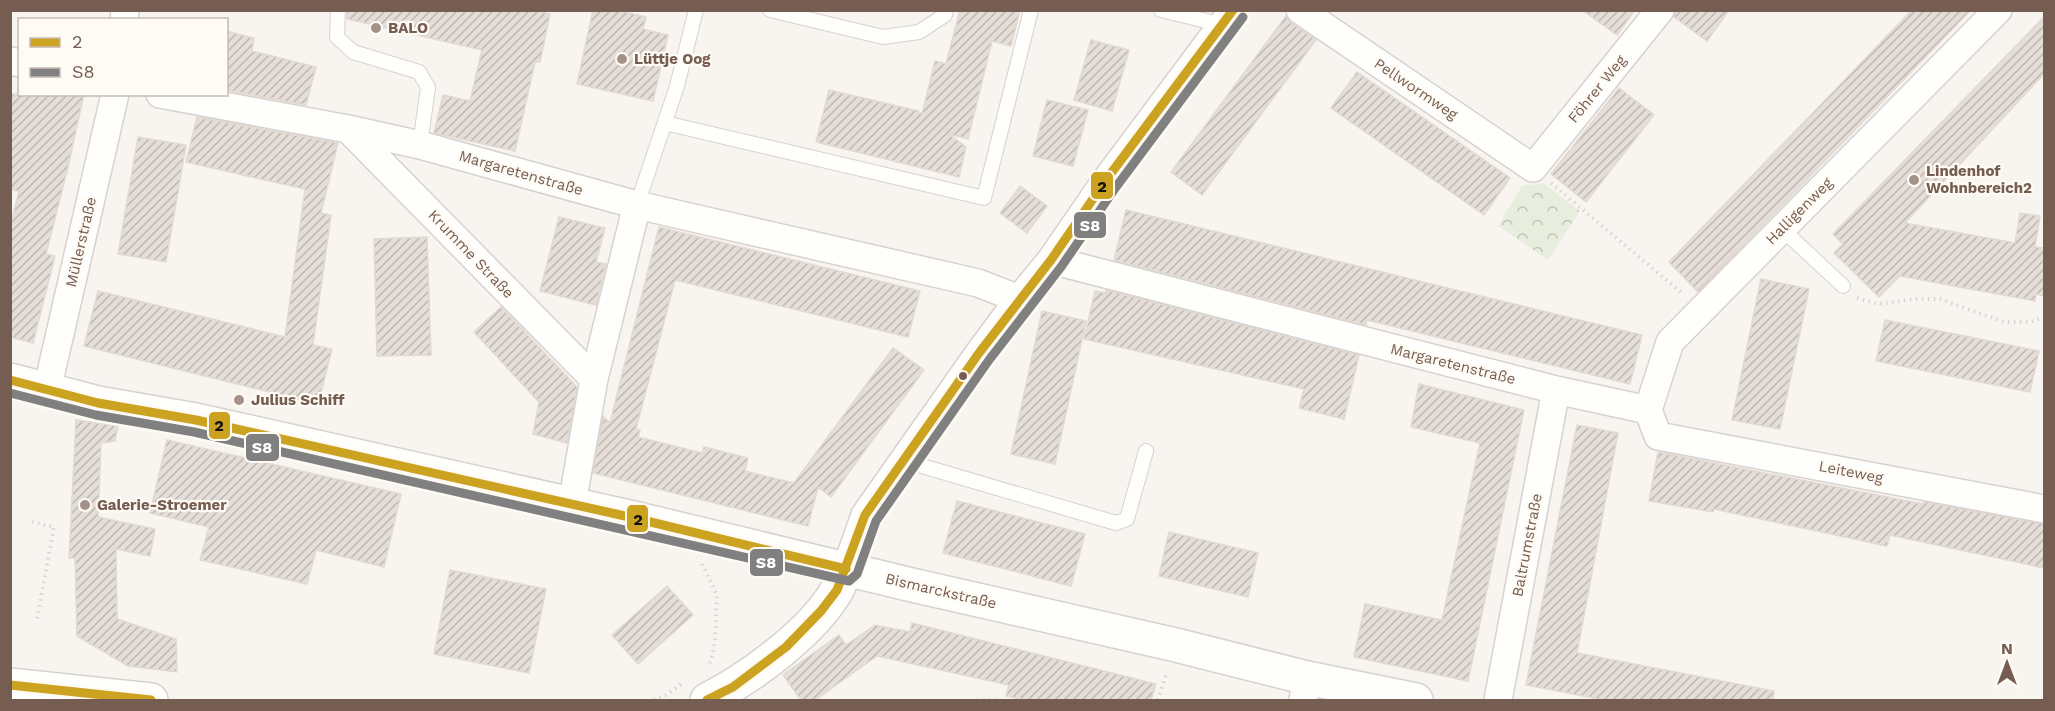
<svg xmlns="http://www.w3.org/2000/svg" width="2055" height="711" font-family="'Work Sans',sans-serif">
  <defs>
    <pattern id="park-crowns" width="20" height="18" patternUnits="userSpaceOnUse" patternTransform="scale(1.5)"><rect width="20" height="18" fill="#e7eedd"/><path d="M2 6a3 3 0 1 1 6 0M12 15a3 3 0 1 1 6 0" fill="none" stroke="#c0c4b6"/></pattern>
    <pattern id="building-hatch" width="6" height="6" patternUnits="userSpaceOnUse" patternTransform="scale(1.5)"><rect width="6" height="6" fill="#e5ded8"/><path d="M-1 1l2-2M0 6l6-6M5 7l2-2" fill="none" stroke="#beb7b2"/></pattern>
  </defs>
  <rect width="100%" height="100%" fill="#f8f5f1"/>
  <path fill="url(#park-crowns)" d="M1543,183l37,28 -32,49 -50,-34 24,-40z"/>
  <path fill="url(#building-hatch)" stroke="#e1d9d3" stroke-width="1.5" d="M347,10h187l16,4 -10,48h-5l-20,89 -81,-18 9,-38 27,6 12,-51 -135,-31z
    M593,10h23l30,7 -3,12 25,6 -15,66 -76,-17z
    M960,10h60l-9,36 -19,-5 -24,98 -19,-5 17,13 -7,30 -143,-35 13,-52 89,21 4,3 13,-53 11,3z
    M1582,10h53l-18,25z
    M1675,10h54l-22,31 -33,-24z
    M1912,10h59l-273,282 -29,-30z
    M1286,16l5,7 25,17 -114,155 -31,-23z
    M2044,17v57l-139,149 110,20 5,-30 20,3 -5,31 9,1v48l-8,-2 -1,7 -135,-25 -21,21 -45,-44 9,-9 -10,-10z
    M226,31l28,7 -2,13 64,16 -10,38 -80,-15z
    M1091,40l38,10 -17,61 -38,-11z
    M1357,72l153,106 -26,37 -153,-107z
    M1619,88l35,27 -68,87 -35,-28z
    M10,94h74l-16,73 -22,87 9,2 -22,87 -23,-6v-110l9,-36 -9,-1z
    M1047,100l41,10 -15,56 -40,-10z
    M197,117l141,26 -17,70 10,2 -18,130 19,4 -14,55 -234,-58 14,-55 187,46 20,-148 -119,-27z
    M138,137l48,8 -20,117 -48,-8z
    M1020,186l27,20 -20,27 -27,-20z
    M1126,210l516,125 -12,49 -263,-64 -1,5 -252,-65z
    M559,217l46,11 -9,34 10,2 -10,41 -56,-14z
    M659,227l261,64 -12,46 -233,-57 -39,149 4,1 -2,7 64,16 2,-6 44,11 -3,13 49,12 99,-135 31,22 -93,127 -13,-10 -10,39 -215,-53 10,-57 7,7z
    M427,237l4,118 -54,1 -3,-117z
    M1761,279l48,10 -29,140 -48,-9z
    M1106,290l253,65 -15,64 -45,-11 5,-19 -220,-50 11,-48 11,2z
    M501,307l76,80 -10,56 -34,-9 6,-32 -65,-70z
    M1042,311l44,10 -31,143 -44,-10z
    M1885,320l154,31 -9,41 -154,-31z
    M1419,384l105,26 -56,271 -114,-24 11,-53 77,16 38,-177 -69,-16z
    M76,420l42,6 -3,15 -14,2 -3,74 57,12 -5,27 -34,-7 1,70 59,20 1,33 -49,-6 -51,-30 -2,-78h-6z
    M1577,425l41,8 -41,220 197,38 -1,9h-169l-78,-15z
    M167,440l234,54 -17,73 -68,-17 -9,34 -107,-24 9,-33 -59,-14z
    M1658,452l265,52 1,-2 120,22v44l-154,-33 -3,11 -173,-37 -1,3 -64,-11z
    M957,501l128,33 -14,52 -128,-33z
    M1169,532l89,21 -10,44 -89,-21z
    M450,570l96,19 -17,84 -95,-19z
    M667,586l26,29 -55,49 -26,-29z
    M912,623l244,61 -5,16h-126l-19,-4 3,-11 -132,-29 -62,44h-14l-18,-25 56,-40 7,10 29,-20 35,7z"/>
  <g fill="none" stroke-linecap="round" stroke-linejoin="round">
    <g stroke="#d8d2ce" stroke-width="16">
      <path id="lane" d="M338,10l-1,27 16,15 66,20 9,15 -8,58
        M770,10l113,27 36,-5 26,-17 1,-5
        M1161,10l62,15
        M665,123l319,75 47,-188
        M637,205l40,-119 19,-76
        M1782,229l61,57
        M905,461l211,62 11,-4 19,-68"/>
    </g>
    <g stroke="#d8d2ce" stroke-width="30">
      <path id="street" d="M1300,10l233,158 127,-158
        M1998,10l-328,332 -22,68 10,26 386,73
        M124,20l1,-10
        M10,61l10,2
        M160,94l188,35 72,16 217,60 341,78 41,16
        M348,129l246,250
        M1051,260l505,130 92,20
        M47,390l68,-296
        M572,504l22,-125 43,-174
        M846,569l19,-54 114,-162 40,-54 32,-39 55,-80 127,-170
        M1303,700l4,-22
        M1498,700l58,-310"/>
    </g>
    <g stroke="#d8d2cd" stroke-width="36">
      <path id="secondary" d="M10,380l88,23 98,17 438,98 278,67 264,60 131,33 109,22
        M10,685l141,15
        M707,700c43,-22 105,-67 130,-110 3,-6 6,-14 9,-21"/>
    </g>
    <path stroke="#dad5d1" stroke-width="4" stroke-dasharray="1.5 4.5" stroke-linecap="butt" d="M1551,183l132,111
      M1857,298l21,6 38,-5h24l64,23h25l15,-5
      M32,522l22,5 -17,93
      M702,564l15,31 -2,46 -4,21 -4,3
      M654,700l12,-5 18,-13
      M983,700h16
      M1158,700l9,-28"/>
    <use href="#lane" stroke="#fefefd" stroke-width="14"/>
    <use href="#street" stroke="#fefefd" stroke-width="27"/>
    <use href="#secondary" stroke="#fefefd" stroke-width="33"/>
    <g stroke="#fefaf4" stroke-width="14">
      <path id="bus-1" d="M10,380l88,23 98,17 438,98 212,51
        M10,685l141,15
        M707,700l26,-13 53,-40 35,-36 16,-21 28,-75 114,-162 72,-93 55,-80 127,-170"/>
    </g>
    <g stroke="#fefaf4" stroke-width="14">
      <path id="bus-2" d="M10,393l86,22 98,17 655,149 8,-7 19,-53 113,-161 72,-93 55,-80 127,-170"/>
    </g>
    <use href="#bus-1" stroke="#cca221" stroke-width="9"/>
    <use href="#bus-2" stroke="#808080" stroke-width="9"/>
  </g>
  <g fill="#a49289" stroke="#fefaf4" stroke-width="2">
    <circle cx="376" cy="28" r="6"/>
    <circle cx="622" cy="59" r="6"/>
    <circle cx="1914" cy="180" r="6"/>
    <circle cx="239" cy="400" r="6"/>
    <circle cx="85" cy="505" r="6"/>
  </g>
  <circle fill="#765d51" stroke="#fefaf4" stroke-width="2" cx="963" cy="376" r="5"/>
  <g text-anchor="middle" dominant-baseline="central" stroke-width="4.5" stroke-linejoin="round" paint-order="stroke">
    <g font-size="15" font-weight="bold" fill="#765d51" stroke="#fefaf4" text-anchor="start">
      <text x="388" y="28">BALO</text>
      <text x="634" y="59">Lüttje Oog</text>
      <text x="1926" y="171">Lindenhof<tspan x="1926" dy="17">Wohnbereich2</tspan></text>
      <text x="251" y="400">Julius Schiff</text>
      <text x="97" y="505">Galerie-Stroemer</text>
    </g>
    <g font-size="15" fill="#765d51" stroke="#fefaf4">
      <text transform="translate(1416 89) rotate(34)">Pellwormweg</text>
      <text transform="translate(1597 89) rotate(-51)">Föhrer Weg</text>
      <text transform="translate(521 173) rotate(16)">Margaretenstraße</text>
      <text transform="translate(1799 211) rotate(-45)">Halligenweg</text>
      <text transform="translate(81 242) rotate(-77)">Müllerstraße</text>
      <text transform="translate(471 254) rotate(46)">Krumme Straße</text>
      <text transform="translate(1453 364) rotate(14)">Margaretenstraße</text>
      <text transform="translate(1851 472) rotate(11)">Leiteweg</text>
      <text transform="translate(1527 545) rotate(-79)">Baltrumstraße</text>
      <text transform="translate(941 591) rotate(13)">Bismarckstraße</text>
    </g>
  </g>
  <g stroke="#fefaf4" stroke-width="2">
    <rect x="1090" y="171" width="24" height="29" rx="6" fill="#cca221"/>
    <rect x="1073" y="211" width="34" height="28" rx="6" fill="#808080"/>
    <rect x="208" y="411" width="23" height="29" rx="6" fill="#cca221"/>
    <rect x="245" y="433" width="35" height="29" rx="6" fill="#808080"/>
    <rect x="626" y="504" width="23" height="29" rx="6" fill="#cca221"/>
    <rect x="749" y="548" width="35" height="29" rx="6" fill="#808080"/>
  </g>
  <g font-size="16" text-anchor="middle" font-weight="bold" fill="#fff">
    <text x="1090" y="231">S8</text>
    <text x="262" y="453">S8</text>
    <text x="766" y="568">S8</text>
  </g>
  <g font-size="16" text-anchor="middle" font-weight="bold" fill="#111">
    <text x="1102" y="192">2</text>
    <text x="219" y="431">2</text>
    <text x="638" y="525">2</text>
  </g>
  <rect width="2055" height="711" fill="none" stroke="#765d51" stroke-width="24"/>
  <rect x="18" y="18" width="210" height="78" fill="#fefaf4" stroke="#c8bbb3" stroke-width="1.5"/>
  <rect x="30" y="38" width="30" height="9" fill="#cca221" stroke="#c8bbb3" stroke-width="1.5"/>
  <text x="72" y="48" font-size="18" fill="#765d51">2</text>
  <rect x="30" y="68" width="30" height="9" fill="#808080" stroke="#c8bbb3" stroke-width="1.5"/>
  <text x="72" y="78" font-size="18" fill="#765d51">S8</text>
  <g transform="translate(2007 663)" stroke="#fefaf4" stroke-width="4.5" paint-order="stroke">
  <path d="M0-4.5L10 22L0 15L-10 22Z" fill="#765d51"/>
  <text y="-9" font-size="16" font-weight="bold" text-anchor="middle" fill="#765d51">N</text>
  </g>
</svg>
